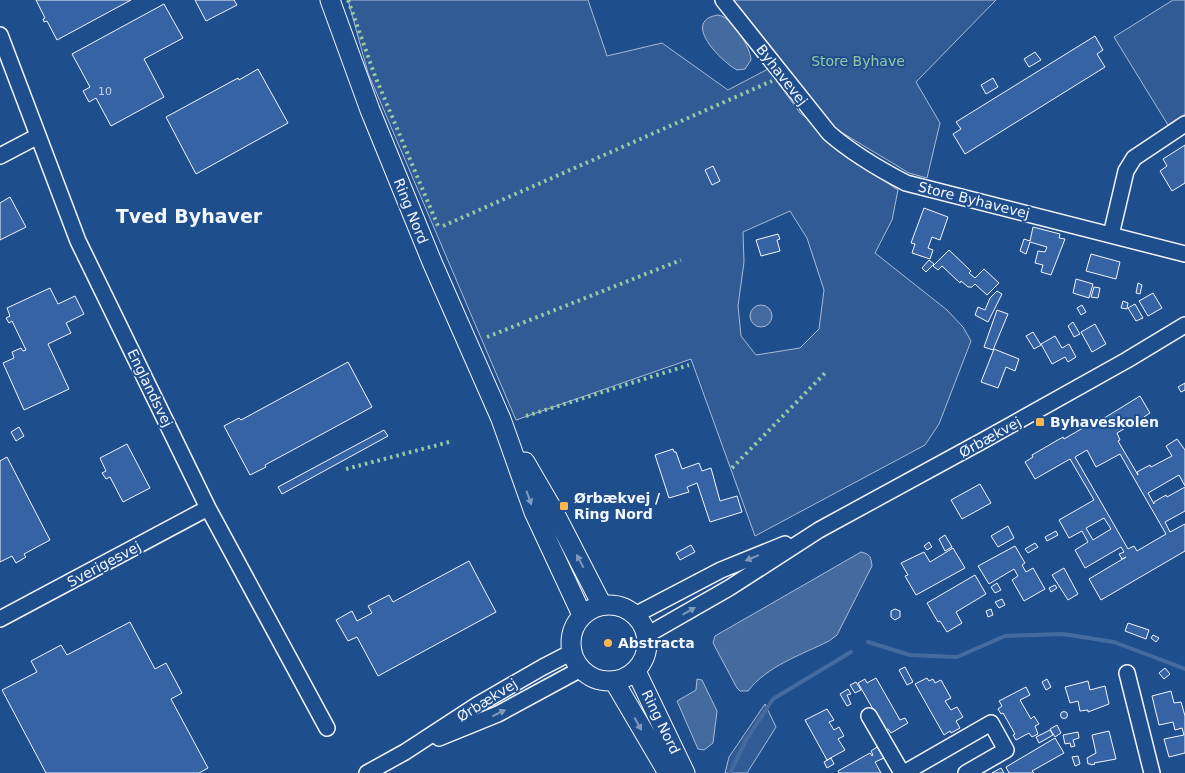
<svg xmlns="http://www.w3.org/2000/svg" width="1185" height="773" font-family="'DejaVu Sans',sans-serif">
  <rect width="100%" height="100%" fill="#1f4e8c"/>
  <path fill="#305b95" stroke="#a8bbd7" fill-rule="evenodd" d="M348,0h240l19,56 55,-13 66,47 40,-21 32,44 80,65 18,12 -6,30 -17,33 72,57 16,17 8,14 -32,83 -14,21 -170,91 -64,-177 -175,61 -148,-347zM790,211l17,27 17,52 -5,39 -19,19 -44,7 -15,-19 -3,-30 6,-44 -1,-30z
    M733,0h263l-80,82 24,41 -13,55 -18,-5 -78,-47z
    M1173,0h12v114l-17,11 -54,-88z
    M765,704l11,23 -29,46h-22l4,-16z"/>
  <path fill="#446ba0" stroke="#a8bbd7" d="M718,15c13,1 33,33 33,45l-6,9 -8,1c-15,-8 -57,-49 -19,-55z
    M750 316a11 11 0 1 1 22 0a11 11 0 1 1-22 0Z
    M861,552c9,2 10,5 11,14l-35,69 -8,6c-28,14 -62,25 -81,50h-8l-3,-3 -24,-45 2,-7z
    M697,679l5,1 15,31 -4,32 -9,7 -6,-1 -21,-48 19,-11z"/>
  <g fill="none" stroke-linecap="round" stroke-linejoin="round">
    <path stroke="#446ba0" stroke-width="4" d="M868,642l42,13 47,2 48,-21 58,-2 51,8 71,27
      M730,773l16,-33 27,-41 78,-47"/>
  </g>
  <path fill="#3563a3" stroke="#f2f6ff" fill-rule="evenodd" d="M36,0h95l-74,40 -10,-19 -3,1 -1,-3 2,-1z
    M195,0h39l3,5 -31,16z
    M164,4l19,34 -39,21 20,38 -53,29 -15,-28 -7,4 -6,-11 7,-4 -18,-33z
    M1095,36l8,14 -6,4 8,13 -140,87 -12,-20 8,-5 -5,-7z
    M1035,52l6,8 -12,7 -5,-8z
    M258,69l30,54 -92,51 -30,-57 72,-39 1,2z
    M993,78l5,9 -12,7 -5,-9z
    M1185,145v38l-13,8 -12,-20 7,-5 -4,-7z
    M713,166l7,15 -8,4 -7,-15z
    M10,197l16,30 -26,13v-37z
    M924,208l24,9 -8,23 -8,-3 -4,11 5,2 -3,9 -18,-6 3,-9 -4,-1z
    M1033,227l27,7 -1,4 6,1 -14,36 -10,-3 2,-7 -8,-2 3,-12 7,1 2,-5 -17,-5 -4,12 -6,-3 4,-12 6,2z
    M778,234l2,5 -3,1 3,11 -19,5 -5,-16z
    M949,250l22,21 -2,2 6,5 9,-9 15,14 -12,12 -12,-11 -3,3h-4l-7,-6 -1,2 -18,-17 -4,4 -5,-4z
    M1091,254l29,8 -4,17 -30,-8z
    M929,260l5,4 -8,8 -4,-4z
    M1076,279l17,5 -4,14 -16,-5z
    M1138,283l4,2 -2,9 -4,-1z
    M1094,287l6,1 -2,10 -7,-1z
    M50,288l8,16 17,-8 9,18 -18,9 5,10 -23,11 21,45 -45,21 -21,-47 11,-5 -2,-6 9,-4 2,3 3,-1 -14,-29 -3,2 -3,-5 4,-2 -3,-8z
    M997,291l5,3 -14,28 -13,-7 3,-8 7,3 5,-12z
    M1153,293l9,15 -14,8 -9,-15z
    M1123,301l5,2 -1,6 -6,-1z
    M1135,304l8,14 -7,3 -8,-13z
    M1082,305l4,7 -5,3 -4,-7z
    M997,310l11,4 -15,36 -9,-3z
    M1073,322l7,12 -6,3 -6,-11z
    M1095,324l11,20 -14,8 -11,-20z
    M1033,332l8,13 -7,4 -8,-13z
    M1055,336l7,12 7,-4 7,13 -8,5 -3,-5 -13,7 -11,-20z
    M994,349l25,10 -4,12 -9,-4 -8,21 -17,-6z
    M348,362l24,45 -107,58 1,2 -16,8 -26,-49 15,-8 2,2z
    M1185,383v7l-4,2 -3,-5z
    M1140,396l10,17 -6,4 1,2 -12,7 -1,-2 -15,9 3,7 -2,1 20,34 -1,-3 13,-7 1,2 21,-11 -6,-10 11,-7 8,11v36l-6,-11 -31,18 6,11v-2l12,-7 1,2 18,-10v24l-20,11 5,10 15,-8v27l-84,49 -12,-21 37,-22 -4,2 -3,-5 5,-2 -3,-5 -36,21 -10,-18 13,-8 -6,-11 -13,7 -10,-18 35,-20 -24,-41 -35,20 -10,-17 8,-5 -1,-2 31,-18 1,2 36,-21 1,2zM1087,450l9,17 24,-13 46,80 -29,17 -3,-5 -6,3 -53,-92zM1104,518l7,11 -18,11 -7,-12z
    M19,427l5,9 -8,5 -5,-9z
    M384,430l4,6 -106,58 -4,-7z
    M127,444l23,44 -27,14 -13,-25 -4,2 -4,-6 4,-2 -6,-13z
    M673,449l1,3h2l6,17 17,-6 3,8 9,-3 9,33 17,-5 5,16 -32,10 -13,-39 -10,4 2,5 -20,6 -14,-43z
    M7,457l43,83 -26,14 2,3 -10,6 -4,-7 -12,6v-101z
    M980,484l11,19 -29,16 -11,-19z
    M1008,526l6,12 -16,9 -7,-11z
    M1056,531l2,4 -11,6 -2,-4z
    M945,535l7,12 -7,4 -6,-12z
    M929,542l3,5 -5,3 -3,-4z
    M1035,543l3,4 -10,6 -3,-4z
    M691,545l4,7 -15,8 -4,-7z
    M1015,546l10,17 -3,2 4,7 7,-4 12,21 -21,12 -12,-21 6,-4 -4,-7 -25,15 -11,-18z
    M953,548l12,20 -49,27 -11,-19 3,-1 -7,-12 23,-11 6,10z
    M469,561l27,51 -118,64 -21,-39 -9,4 -12,-21 16,-9 5,10 15,-8 -4,-7 21,-11 4,7z
    M1064,568l14,26 -10,6 -16,-25z
    M975,575l11,19 -30,18 6,11 -15,9 -7,-11 -2,1 -11,-19z
    M997,583l4,7 -6,3 -4,-6z
    M1055,585l2,3 -6,4 -2,-4z
    M1002,599l3,6 -6,3 -4,-6z
    M895,609l5,2v6l-5,3 -4,-3v-6z
    M991,609l2,6 -5,2 -2,-6z
    M130,622l25,47 11,-6 16,30 -11,6 37,69 -9,5h-153l-44,-83 35,-18 -6,-11 30,-16 6,10z
    M1128,623l21,7 -3,9 -21,-8z
    M1153,635l6,3 -3,4 -5,-4z
    M905,667l8,15 -6,3 -8,-15z
    M1165,668l5,6 -6,5 -5,-6z
    M876,678l24,42 5,-2 3,5 -17,10 -3,-4 -3,1 -27,-47 7,-4 2,4z
    M927,678l2,3 4,-2 2,4 6,-3 10,18 -6,3 6,9 6,-3 6,10 -7,4 4,7 -9,5 -1,-2 -6,4 -29,-51z
    M1047,679l4,8 -5,3 -4,-8z
    M1088,681l2,9 15,-4 4,18 -21,8v-2l-8,1 -2,-10 -8,2 -5,-16z
    M856,682l5,8 -6,3 -5,-8z
    M1026,687l4,8 -10,5 11,19 3,-3 5,8 -4,2 3,8 -6,3 -3,-4 -13,7 -3,-5 2,-1 -12,-21 -2,1 -3,-5 4,-3 -3,-5z
    M848,689l3,5 -4,1 4,9 -4,2 -7,-12z
    M1171,691l3,12 7,-1 4,14v37l-16,4 -5,-18 20,-4 -2,-7 -7,2 -2,-8 -14,3 -7,-29z
    M827,709l7,11 -5,2 5,8 5,-3 5,9 -6,3 7,11 -18,10 -22,-40z
    M1060.5 715a3.5 3.5 0 1 1 7 0a3.5 3.5 0 1 1-7 0Z
    M1057,725l4,8 -6,4 -5,-8z
    M1050,730l3,5 -14,8 -3,-6z
    M1109,731l7,28 -22,4 1,1 -4,1v-1h-3l-1,-6 9,-5 -4,-18z
    M1078,732l1,6 -6,2 2,6 -4,1 -1,-4 -5,1 -2,-9z
    M1055,738l9,15 -32,18 2,2h-25l-3,-6z
    M877,747l7,11 -9,4 6,11h-42l-1,-2 32,-18 2,3 1,-1 -2,-4z
    M1078,756l2,8 -5,2 -3,-9z
    M831,758l3,6 -7,4 -3,-6z
    M1001,768l3,5h-12z"/>
  <g fill="none" stroke-linecap="round" stroke-linejoin="round">
    <g stroke="#f2f6ff" stroke-width="18">
      <path id="minor" d="M723,0l106,133c24,21 50,36 77,50l279,71
        M0,35l78,206 130,267 119,220
        M0,156l38,-20
        M1111,235l15,-64 8,-13 51,-34
        M635,615l86,-45 64,-26
        M0,619l208,-111
        M647,635l82,-47 90,-58 165,-90 143,-80 58,-35
        M1127,673l25,100
        M869,716l33,57
        M439,738l59,-24 83,-45
        M367,773l38,-21 72,-47 66,-38 29,-15
        M904,773l87,-50 15,27 -40,23"/>
    </g>
    <g stroke="#f2f6ff" stroke-width="21">
      <path id="major" d="M330,0l40,110 62,152 69,157 33,93 48,103
        M525,462l28,48 49,95
        M571 643a38 38 0 1 1 76 0a38 38 0 1 1-76 0Z
        M636,671l49,102
        M614,681l54,92"/>
    </g>
    <use href="#minor" stroke="#1f4e8c" stroke-width="15"/>
    <use href="#major" stroke="#1f4e8c" stroke-width="19"/>
    <path stroke="#97c8a6" stroke-width="4" stroke-dasharray="2.5 4" stroke-linecap="butt" d="M348,0l27,76 63,150
      M443,226l329,-145
      M487,337l194,-77
      M526,416l163,-51
      M732,468l95,-97
      M346,469l107,-28"/>
  </g>
  <defs><path id="oneway-solid" d="M-6-.8H1V-3.2L6.5 0L1 3.2V.8H-6Z" transform="scale(1.25)"/></defs>
  <g fill="#7e9ac0">
    <use href="#oneway-solid" transform="translate(529 498) rotate(70)"/>
    <use href="#oneway-solid" transform="translate(752 558) rotate(158)"/>
    <use href="#oneway-solid" transform="translate(580 561) rotate(-118)"/>
    <use href="#oneway-solid" transform="translate(689 611) rotate(-30)"/>
    <use href="#oneway-solid" transform="translate(499 713) rotate(-26)"/>
    <use href="#oneway-solid" transform="translate(638 724) rotate(61)"/>
  </g>
  <g fill="#ffb74d" stroke="#1f4e8c" stroke-width="2">
    <rect x="1035" y="417" width="10" height="10" rx="2.5"/>
    <rect x="559" y="501" width="10" height="10" rx="2.5"/>
    <circle cx="608" cy="643" r="5"/>
  </g>
  <g text-anchor="middle" dominant-baseline="central" stroke-width="4" stroke-linejoin="round" paint-order="stroke">
    <g font-size="11" fill="#c3d1e8">
      <text x="105" y="91">10</text>
    </g>
    <g font-size="14" fill="#97c8a6" stroke="#1f4e8c">
      <text x="858" y="61">Store Byhave</text>
    </g>
    <g font-size="14" fill="#f2f6ff" stroke="#1f4e8c">
      <text transform="translate(782 75) rotate(52)">Byhavevej</text>
      <text transform="translate(974 200) rotate(14)">Store Byhavevej</text>
      <text transform="translate(411 211) rotate(68)">Ring Nord</text>
      <text transform="translate(150 388) rotate(64)">Englandsvej</text>
      <text transform="translate(990 437) rotate(-29)">Ørbækvej</text>
      <text transform="translate(104 564) rotate(-28)">Sverigesvej</text>
      <text transform="translate(487 700) rotate(-32)">Ørbækvej</text>
      <text transform="translate(661 722) rotate(64)">Ring Nord</text>
    </g>
    <g font-size="14" font-weight="bold" fill="#f2f6ff" stroke="#1f4e8c" text-anchor="start">
      <text x="1050" y="422">Byhaveskolen</text>
      <text x="574" y="498">Ørbækvej /<tspan x="574" dy="16">Ring Nord</tspan></text>
      <text x="618" y="643">Abstracta</text>
    </g>
    <g font-size="19" font-weight="bold" fill="#f2f6ff" stroke="#1f4e8c">
      <text x="189" y="216">Tved Byhaver</text>
    </g>
  </g>
</svg>
